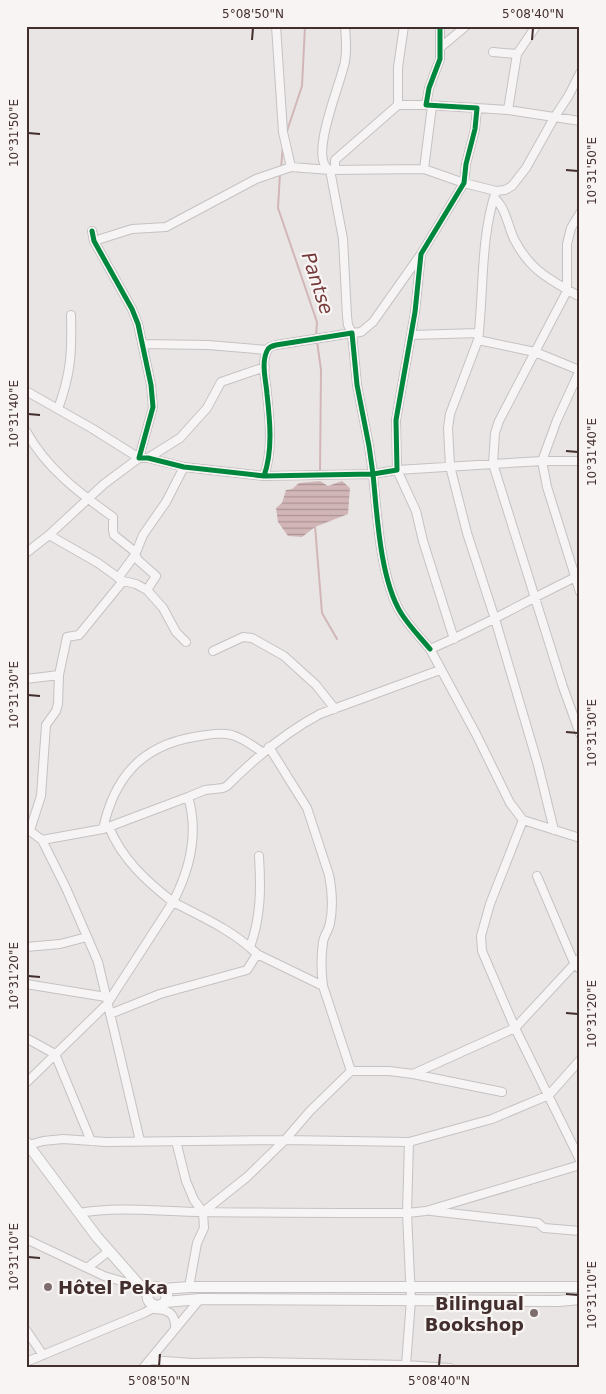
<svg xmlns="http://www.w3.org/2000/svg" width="606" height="1394" font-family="'DejaVu Sans',sans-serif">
  <defs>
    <pattern id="water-rules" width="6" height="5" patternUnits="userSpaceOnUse" patternTransform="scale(1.25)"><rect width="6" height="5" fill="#d2b6b7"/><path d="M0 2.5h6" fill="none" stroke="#ac9495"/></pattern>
  </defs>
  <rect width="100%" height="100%" fill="#eae5e5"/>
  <path fill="url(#water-rules)" d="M320,481l8,5 14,-5 8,7 -2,26 -33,13 -13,10 -14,-1 -10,-14 -2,-14 6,-5 4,-13 6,-1 7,-6z"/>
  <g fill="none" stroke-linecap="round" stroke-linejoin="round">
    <path stroke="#d2b6b7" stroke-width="2" d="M286,134l16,-48 3,-60
      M281,168l2,-22
      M280,173l-2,35 39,114 -1,15
      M317,341l4,29 -1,101
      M315,526l7,87 15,26"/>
    <g stroke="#c6c2c1" stroke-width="10">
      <path id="minor" d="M276,26l7,106 8,35
        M536,26l-19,28 -9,56 72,11
        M441,47l25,-21
        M493,52l24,2
        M398,105v-38l6,-41
        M477,108l31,2
        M424,169l8,-63
        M330,170c-23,-10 12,-89 15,-109 2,-11 1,-23 0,-35
        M335,170v-10l63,-55h28
        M496,191c-16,47 -12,101 -18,149l57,12 -36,69 -4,12 -2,31 70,223 17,47
        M494,198c11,8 14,28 20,41 17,33 36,40 66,58
        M580,213l-9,15 -4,16v47l-32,61 44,18 1,-1
        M92,231l2,10 38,68 6,15 13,61 2,22 -14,51h9l36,9 80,9 109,-2 -4,-28 -12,-61 -5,-52 -76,12c-4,1 -8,2 -9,6 -6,12 -1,30 0,43 3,27 6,56 -3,82
        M94,241l38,-12 34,-2 90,-48 35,-12 39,3
        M421,254l-48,68 -12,10 -9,1 -4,-8 -1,-9 -4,-77 -13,-69 94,-1 40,14 32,8 9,-1 7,-4 14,-18 28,-50 15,-23 11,-22
        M411,335l68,-2
        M478,340l-28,74 -2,14 2,38 17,67 28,86 43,146 16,65
        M142,344l66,1 59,5
        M580,370l-23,50 -15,41 5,26 33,105
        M26,391l67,38 46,29 -35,26 -55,51 -23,18
        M58,409c13,-36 14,-56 13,-94
        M26,431c20,37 53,62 87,86v13l1,5 20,16 4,9 18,16 -9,14
        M148,458l32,-20 27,-30 14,-26 44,-15
        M49,535l49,28 25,18 13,3 11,6 16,18 13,24 10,10
        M118,578l17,-23 8,-20 23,-33 18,-35
        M454,639l-31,-98 -7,-30 -19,-41 145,-9h38
        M430,649c-10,-12 -21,-23 -29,-36 -21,-34 -24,-99 -28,-139l24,-4 -1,-50 19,-108 6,-58 43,-71 2,-19 9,-35 2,-21 -51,-3 3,-17 11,-29v-33
        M213,651l30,-14 9,1 32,18 32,29 19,24
        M26,679l33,-4
        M269,747l38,61 22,67c3,15 4,33 1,48 -1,7 -6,12 -7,19 -2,14 -2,29 0,44l28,85
        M523,820l-13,-17 -34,-69 -46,-85c51,-21 99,-50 150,-74
        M109,827c13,32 37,54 64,75 17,-33 26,-69 15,-105l17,-7 18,-2 4,-2c28,-28 57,-53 93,-72l120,-44
        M26,828l16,12 24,48 32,74 42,179
        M103,829c11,-51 38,-83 91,-92 13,-2 25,-5 38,-2 11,3 21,11 30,17
        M30,830l11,-34 5,-71 10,-14 2,-7 1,-29 8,-38 12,-2 44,-54
        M580,838l-57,-18 -33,84 -9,32 1,15 33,77 65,132
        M42,840l61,-11 85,-32
        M537,876l38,89 5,4
        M26,947l34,-3 27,-7
        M250,947c11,-30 11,-59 9,-91
        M26,984l80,13
        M110,1014l50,-20 87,-24 10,-16
        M26,1038l29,16 36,87
        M413,1074l102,-46 65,-70
        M26,1083l81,-79 66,-102c29,15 61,29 84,52l66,32
        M176,1141l10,40 8,19 9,12 1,16 -7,15 -8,44
        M29,1145l14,-4 20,-2 43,3 179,-2 124,2 83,-23 57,-24 31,-35
        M431,1211l107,12 6,5 36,3
        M203,1212l44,-35 38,-37 25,-29 41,-40h38l24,3 89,18
        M79,1213c42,-7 84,-1 126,-1 68,1 135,1 202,1l19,-2 154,-46
        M26,1239l61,29 22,-17
        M87,1268l17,8 37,11
        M153,1309c15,0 23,4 22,20
        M26,1330l17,25
        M151,1360l41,3 67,-1 147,3 5,-65 -4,-87 2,-71
        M26,1362l118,-49 13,-7
        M143,1368l57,-69
        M406,1368v-3l44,3"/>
    </g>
    <g stroke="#c7c2c2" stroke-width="12">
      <path id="major" d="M26,1142l71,95 51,58
        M163,1289l4,6 -2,8 -7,3c-8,-1 -12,-6 -10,-14l8,-5 7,2 26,-2h391
        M165,1302l35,-3 359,2 21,-2"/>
    </g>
    <use href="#minor" stroke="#f6f4f4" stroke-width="8"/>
    <use href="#major" stroke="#f8f7f7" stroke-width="10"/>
    <g stroke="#f8f4f4" stroke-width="8">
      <path id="cycleway" d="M92,231l2,10 38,68 6,15 13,61 2,22 -14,51h9l36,9 80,9 109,-2 -4,-28 -12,-61 -5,-52 -76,12c-4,1 -8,2 -9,6 -6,12 -1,30 0,43 3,27 6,56 -3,82
        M430,649c-10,-12 -21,-23 -29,-36 -21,-34 -24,-99 -28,-139l24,-4 -1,-50 19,-108 6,-58 43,-71 2,-19 9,-35 2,-21 -51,-3 3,-17 11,-29v-33"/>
    </g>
    <use href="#cycleway" stroke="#00873e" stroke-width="5"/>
  </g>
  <path fill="none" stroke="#422e2c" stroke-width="2" d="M252,40l1,-12M532,40l1,-12M28,133l12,1M566,170l12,1M28,414l12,1M566,451l12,1M28,695l12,1M566,732l12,1M28,976l12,1M566,1013l12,1M28,1257l12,1M566,1294l12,1M159,1366l1,-12M439,1366l1,-12"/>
  <g fill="#7d6e6d" stroke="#f8f4f4" stroke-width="2">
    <circle cx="48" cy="1287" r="5"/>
    <circle cx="534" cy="1313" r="5"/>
  </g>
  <g text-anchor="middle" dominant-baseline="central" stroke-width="4.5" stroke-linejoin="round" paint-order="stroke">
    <g font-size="18" font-weight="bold" fill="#422e2c" stroke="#f8f4f4" text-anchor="start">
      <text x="58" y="1287">Hôtel Peka</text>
      <text x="524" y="1303" text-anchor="end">Bilingual<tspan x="524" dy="21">Bookshop</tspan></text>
    </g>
    <g font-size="19" font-style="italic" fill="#743939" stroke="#f8f4f4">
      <text transform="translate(318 283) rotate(72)">Pantse</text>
    </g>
  </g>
  <rect width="606" height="1394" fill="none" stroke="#f8f4f4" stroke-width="55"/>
  <rect x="28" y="28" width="550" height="1338" fill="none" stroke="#422e2c" stroke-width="2"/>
  <g font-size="12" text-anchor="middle" fill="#422e2c">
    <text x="253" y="18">5°08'50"N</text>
    <text x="533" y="18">5°08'40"N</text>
    <text transform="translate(14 133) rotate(-90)" y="4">10°31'50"E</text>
    <text transform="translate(592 171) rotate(-90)" y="4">10°31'50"E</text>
    <text transform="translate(14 414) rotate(-90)" y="4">10°31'40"E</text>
    <text transform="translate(592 452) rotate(-90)" y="4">10°31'40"E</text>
    <text transform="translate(14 695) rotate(-90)" y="4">10°31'30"E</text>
    <text transform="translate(592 733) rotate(-90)" y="4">10°31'30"E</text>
    <text transform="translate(14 976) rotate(-90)" y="4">10°31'20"E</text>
    <text transform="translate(592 1014) rotate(-90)" y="4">10°31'20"E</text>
    <text transform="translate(14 1257) rotate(-90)" y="4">10°31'10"E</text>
    <text transform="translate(592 1295) rotate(-90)" y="4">10°31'10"E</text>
    <text x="159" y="1385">5°08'50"N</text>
    <text x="439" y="1385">5°08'40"N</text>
  </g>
</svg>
